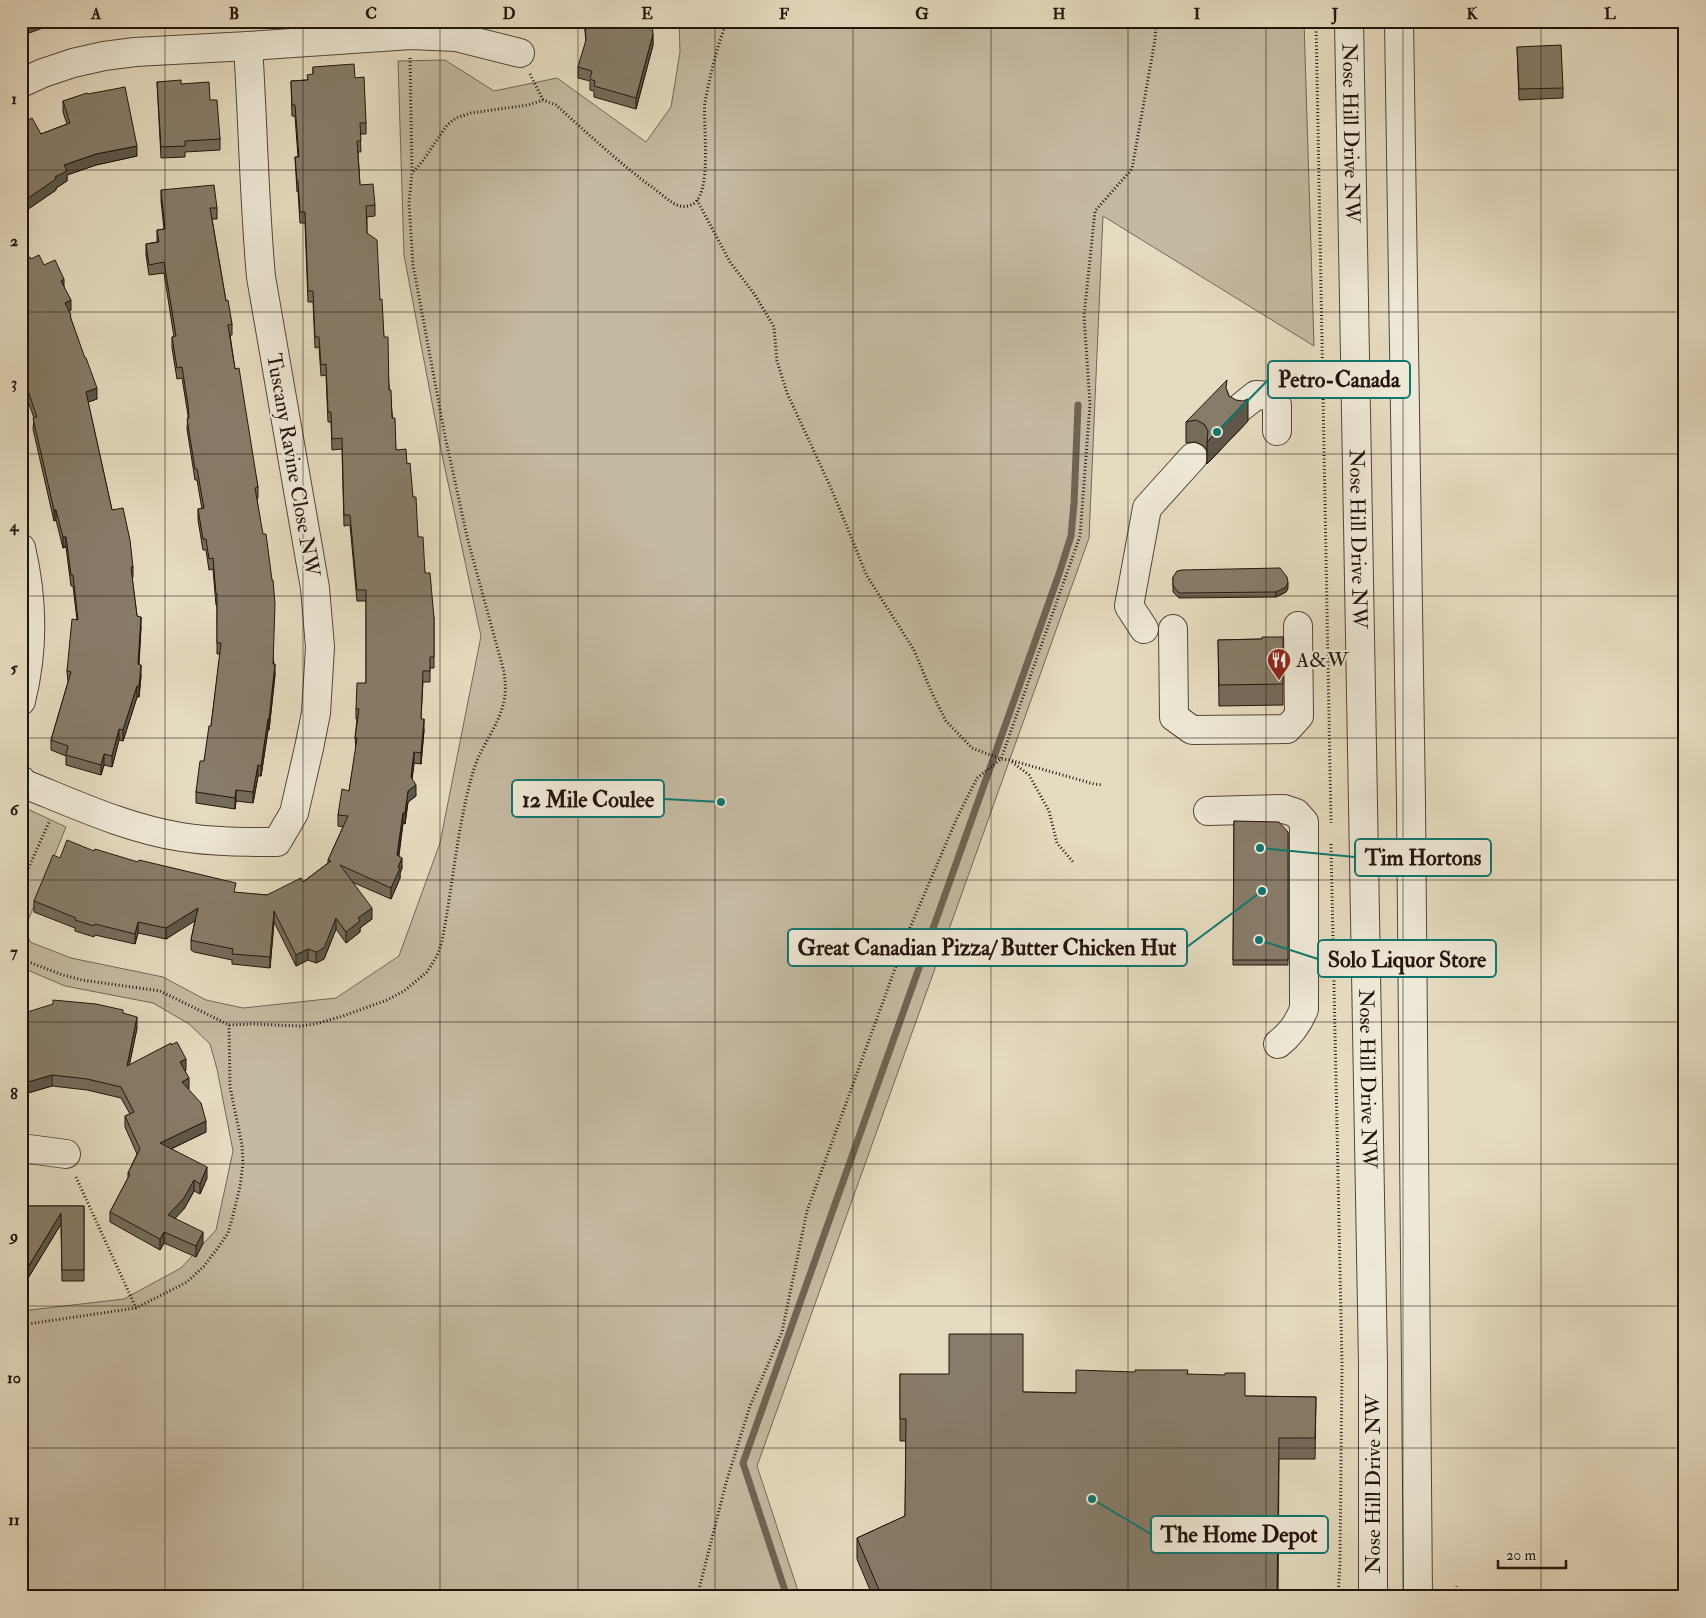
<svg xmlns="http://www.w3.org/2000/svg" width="1706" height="1618" font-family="'IM FELL Double Pica',serif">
  <rect width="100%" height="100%" fill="#e5dbc0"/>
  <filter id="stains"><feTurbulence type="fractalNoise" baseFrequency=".004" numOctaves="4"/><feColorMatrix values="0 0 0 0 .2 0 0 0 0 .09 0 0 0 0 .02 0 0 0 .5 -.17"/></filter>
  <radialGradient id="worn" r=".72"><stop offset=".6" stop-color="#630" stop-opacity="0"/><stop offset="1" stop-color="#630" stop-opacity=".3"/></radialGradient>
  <path fill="#c4b9a1" stroke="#736756" d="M679,21h625l10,325 -211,-130 -14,322 -332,928 43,131h-779v-286l103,-12 57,-31 35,-38 17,-79 -16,-82 -7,-25 -21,-20 -36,-21 -88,-17 -40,-17 -4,1v-164l45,21 -41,101 5,14 41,16 92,19 43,23 37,8 93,-10 63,-42 41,-113 41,-207 -40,-186 -37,-195 -6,-194 47,-1 49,31 63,-13 89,64 25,-35 9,-55z"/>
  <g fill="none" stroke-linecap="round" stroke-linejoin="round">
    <path stroke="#6f6452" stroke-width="7" d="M787,1597l-44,-134 316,-889 12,-38 3,-32 4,-99"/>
    <g stroke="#534638" stroke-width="30">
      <g id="minor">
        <path id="s1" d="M1349,21l24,1343v233"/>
        <path d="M1399,21l12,782 7,794"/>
        <path d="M21,83l22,-10 30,-10 31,-7 31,-4 113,-6 163,-11 45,2 64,16"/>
        <path d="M1241,407l15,-12 15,1 6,9v26"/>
        <path d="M21,548c12,51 13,101 0,153"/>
        <path d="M1144,629l-15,-23 18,-98 46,-51"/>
        <path d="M1173,629l1,88 18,13 95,-1 12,-13 -1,-90"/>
        <path d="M21,780l1,3c53,21 103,45 159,54 32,5 64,5 96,5l17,-29 15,-65 7,-35 4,-66 -5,-59 -54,-311c-7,-77 -8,-154 -13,-231"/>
        <path d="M1208,811l76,-2 12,4 8,9v187c-6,15 -13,25 -26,35"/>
        <path d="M21,1148l45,6"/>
      </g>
    </g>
    <path stroke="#22150b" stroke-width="3" stroke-dasharray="1 2.5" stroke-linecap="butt" d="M1316,21l15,802
      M410,58l2,114
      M530,74l13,26
      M697,200l33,62 25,33 19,32 3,34 10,32 44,95 36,88 47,74 17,41 15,30 26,27 29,11 9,1 84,24 9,1
      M1012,762l17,13 20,36 8,32 17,20
      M1331,844l11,520 -2,199 -2,34
      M21,880l7,-11 22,-49
      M21,959l42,16 19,5 78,11 69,34 23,-1 48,2 15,-2 28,-8 44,-16 17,-9 23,-19 10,-16 5,-15c11,-56 15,-114 31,-169 7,-26 29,-49 32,-77 1,-8 0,-15 -1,-23l-36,-131 -23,-105 -32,-171 -4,-62 3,-30 10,-11 25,-37 9,-7 15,-5 57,-8 15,-5 13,5c30,27 60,55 93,80 8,5 16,13 24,18 5,3 12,5 18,2 23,-9 11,-83 14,-103 5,-26 12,-56 22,-81
      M76,1177l60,131
      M21,1325l115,-17 51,-26 17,-16 13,-17 11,-16 4,-14 8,-32 3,-24 -1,-18 -12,-58 -1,-62
      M697,1597l29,-114 24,-77 32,-74 25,-121 102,-281 48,-112 20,-40 24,-19 79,-223 10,-132 -6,-88 11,-105 37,-42 23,-129 1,-19
      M1456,1597l1,-11"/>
    <use href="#minor" stroke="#eee8d6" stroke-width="28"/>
  </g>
  <path fill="#746b5a" stroke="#22150b" d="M584,21h68l1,24 -17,64 -42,-12v-6l-4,-1v-9l-12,-3v-11l8,-25z
    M1517,47l46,41v10l-44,2z
    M313,67l42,11 11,45v11h-6l1,18h-3l2,33 15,20v11l-8,1v16l13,67 16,150 11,14 6,33 5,40 16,81v50h-4v14h-7l-2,37 3,11 -3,34 -7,-1 -2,16 4,17 -8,6 -3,22 -2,-1 -4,33 3,12 -2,5v5l-9,21 -39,-17 20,37 -12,9v4l-14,11 -10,-14 -12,30 -8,4 -8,-3 -12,6 -22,-44 -4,46 -38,-4v-4l-38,-8 -3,-2v-10l4,-20 -29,19 -28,-6 -3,11 -40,-9 -1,2 -19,-6v-3l-41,-16v-11l26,-43 34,-7 142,42 31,2 36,-13 25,-19v-3l15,-33 -5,-1v-11l11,-24 7,-42 -1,-11 2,-19h-1v-10l10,-26v-82h-9l-7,-76 -6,1 -2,-77 -10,1 -1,-28h-3l-2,-47 -5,1 -2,-29 -4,1 -2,-46h-5l-3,-79h-5l-2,-32 -1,1 -2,-35h3l-3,-41h-3l-1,-35 16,-1 6,-6z
    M157,82l24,2 29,16 10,39v11l-35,2v5l-24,1z
    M88,94l49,62 -41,9 -29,10v6l-11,7v2l-35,24v-90l20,10 26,-10 -4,-12v-11z
    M161,190l56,18v11h-5l14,82 6,23v11h-2l5,34 23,118v11h-1l18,177 -6,55h-1l-7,46h-3l-5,27 -17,-2 -1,8 -39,-6v-11l8,-31 7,-35 9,-72h-3v-49h-1l-3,-36 -4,1 -3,-20h-3l-5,-30v-11h4l-5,-29h-2l-8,-51 1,-14 -6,-37 -5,1 -5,-31v-11h2l-10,-64 -15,2 -3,-20v-11l11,-2v-12l7,-1 -3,-28z
    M31,259l13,6 20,22 7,23 -2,1 2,8 26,80 -9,3 24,108 21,57v10l-1,1 5,38 4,11 -2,38 2,11 -2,21h-2l-14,44 -4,-1 -7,27 -8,-2 -3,10 -35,-10v-9l-15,-6v-10l17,-58 -1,-11 10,-51 -4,-34h-2l-5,-39 -3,1 -7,-28 -2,1 -21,-92 1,-11 -13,-37v-120z
    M1227,390l2,6 19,25 -41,43v-14l-3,-4 -8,-4 -10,1v-21z
    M1173,577l115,11 -2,4 -10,5 -97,1 -6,-6z
    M1283,637v68l-64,1 -1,-66 44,-1z
    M1234,821l54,11v133h-55z
    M123,1013l14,15 -8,37 57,5 -1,1 3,18 18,43 -35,17 36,29 -7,16 -6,-3 -10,18 -9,9 28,25 -7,14 -32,-14 -4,7 -50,-28v-10l18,-34v-5l9,-19 -12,-27v-11l5,-2 -9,-16 -34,-8 -35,-4 -31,9v-81z
    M21,1206h63v75h-22l-1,-57 -39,64 -1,-1z
    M900,1374l123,18 53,1 112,-19 57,22 71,1 -1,62h-36l-1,138h-405l-16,-38v-21l48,-22 1,-75h-6z"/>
  <path fill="#5e574a" stroke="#22150b" d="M33,21h29l-41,15v-10z
    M653,34v11l-17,64v-11z
    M137,146v10l-41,9 -29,10v6l-11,7v2l-35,24v-11l34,-26 9,-12 32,-11z
    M64,279v11l-3,-9z
    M71,300v10l-6,4v-11z
    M97,388v11l-11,4v-11z
    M1248,399v22l-41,43v-22z
    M54,510h2v10l-2,1z
    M63,537h3v10l-3,1z
    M1288,582v6l-2,4 -10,5v-5z
    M141,617v10l-3,48v-11z
    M275,664v11l-6,55v-11z
    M141,665v11l-2,21v-11z
    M137,686v11l-14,44v-11z
    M268,719v11l-7,46v-10z
    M424,719v11l-3,34v-11z
    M119,729v11l-7,27v-11z
    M414,752v11l-3,25v-11z
    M104,754v11l-3,10v-10z
    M258,765v11l-5,27v-11z
    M416,785v11l-8,6 -3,22v-11l3,-22z
    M236,790v11l-1,8v-11z
    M403,813v10l-6,43v-11z
    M402,858v10l-2,5v5l-9,21v-11l7,-21z
    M198,908v11l-32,20v-11z
    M372,908v11l-12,9v4l-14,11v-11l12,-14z
    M274,911v11l-4,46v-11z
    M336,918v11l-12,30 -8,4v-11z
    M138,922v11l-3,11v-10z
    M308,949v11l-12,6v-11z
    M137,1017v11l-10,49v-11z
    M186,1059v11l-6,3v-11z
    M52,1075v11l-31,9v-11z
    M189,1078v11l-7,3v-10z
    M206,1121v11l-46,22v-11z
    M207,1167v11l-7,16v-10z
    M194,1180v11l-10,18 -16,17v-11z
    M61,1213v11l-39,64v-11z
    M164,1232v11l-4,7v-11z
    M203,1232v11l-7,14v-11z"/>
  <path fill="#877c69" stroke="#22150b" d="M21,21h12l-12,5z
    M585,21h67l1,13 -17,64 -42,-12 1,-5 -5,-2 2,-8 -14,-4 8,-27z
    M1561,45l2,43 -44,1 -2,-42z
    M354,64l1,14 9,-1 2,46h-6l1,18h-4l3,44 13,-1 2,21 -9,1 1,27 10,7 3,60 2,-1 2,38h4l1,53h2l1,28h3l1,32 10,-1 1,15 3,-1 3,34h3l2,40h5l2,36h5l4,45v39h-4v14h-7l-2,48h3l-3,34 -7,-1 -3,25 5,8 -8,6 -3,22h-2l-6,42 5,3 -4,9 2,1 -9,20 -51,-23 32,43 -14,10 2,3 -14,11 -10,-14 -12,30 -8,4 -8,-3 -12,6 -22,-44 -4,46 -38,-3 1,-5 -39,-8 -3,-1 7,-32 -32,20 -28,-6 -3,12 -40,-10 -1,2 -19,-6 1,-2 -42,-17 19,-46 7,3 7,-18 27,11 1,-2 43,13 1,-2 97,23 -2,9 33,3 34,-17 2,4 28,-21 -3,-1 20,-44 -10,-1 4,-26 7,2 8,-53h-2l4,-29h-3l1,-26h9v-93h-9l-7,-75h-6l-2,-77 -10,1 -1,-27h-3l-2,-48 -5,1 -2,-28h-4l-2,-46h-5l-3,-79h-5l-2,-31h-1l-2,-24h4l-4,-52h-3l-1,-24 17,-1 -1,-5 6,-1v-7z
    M181,80v4l28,-2 1,18h7l3,39 -35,2v5l-24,1 -4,-65z
    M125,87l12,59 -41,8 -32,11 3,6 -12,6 1,2 -35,24v-79l11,-6 9,16 29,-11 -7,-22 24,-8 1,1z
    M214,185l3,23h-7l16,93 2,-1 4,24 -4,1 7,44 4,-1 19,119 -3,1 8,46h3l6,46h1l2,24 -2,60h2l-6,55h-1l-7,47 -3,-1 -5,27 -17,-2 -1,8 -39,-6 4,-31h4l5,-35h2l10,-83h-4v-49h-1l-3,-36 -4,1 -3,-20h-3l-5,-30 6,-1 -7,-39h-2l-8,-50 2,-1 -1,-13 -6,-38 -5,1 -5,-31 4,-1 -12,-74 -15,3 -3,-21 13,-2 -2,-12 8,-1 -4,-39z
    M39,255l5,10 11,-5 9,19 -3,2 10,19 -6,3 6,12 -1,1 15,42h1l11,30 -11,4 26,118 11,-2 7,32 3,27h-2l6,49 4,1 -3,47 3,1 -2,21h-2l-14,44 -4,-1 -7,27 -8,-2 -3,11 -35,-10 2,-9 -17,-6 20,-68 -4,-1 5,-52 6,1 -5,-45h-2l-5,-38h-3l-7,-27h-2l-21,-92 4,-1 -16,-47v-109l9,-4 1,2z
    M1227,380l-1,8 3,8 7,4 7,1 5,-2 -41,43 1,-11 -4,-7 -8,-4 -10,2z
    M1280,568l7,9 1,5 -2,5 -10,5 -97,1 -6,-7v-9l4,-6 5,-1z
    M1262,637h21v47l-64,1 -1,-45 44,-1z
    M1234,821l45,1 9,10v128h-55z
    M53,1000l43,4 27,6v3l14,4 -10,49 44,-23v2l6,-3 9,17 -6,3 9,16 -7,4 19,21 5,18 -46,22 47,24 -7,17 -6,-4 -10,18 -16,17 35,17 -7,14 -32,-14 -4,7 -50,-27 20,-38 -2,-1 12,-24 -15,-33 9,-4 -13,-25 -34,-8 -35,-4 -31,9v-70l32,-10z
    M21,1206h63v64h-22l-1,-57 -39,64 -1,-1z
    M949,1334h74v58l53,1v-23l59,2v-2h53l-1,4 38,1v-2h20v23l71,1 -1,41h-36l-2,159h-395l-25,-59 48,-22 1,-97h-6v-45h49z"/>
  <path fill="none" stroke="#22150b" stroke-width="1" stroke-opacity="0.55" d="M165,21v1576M303,21v1576M440,21v1576M578,21v1576M715,21v1576M853,21v1576M991,21v1576M1128,21v1576M1266,21v1576M1403,21v1576M1541,21v1576M21,170h1664M21,312h1664M21,454h1664M21,596h1664M21,738h1664M21,880h1664M21,1022h1664M21,1164h1664M21,1306h1664M21,1448h1664"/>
  <defs>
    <g id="restaurant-pin" transform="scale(1.25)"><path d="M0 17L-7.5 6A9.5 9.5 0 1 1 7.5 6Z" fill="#8f2418" stroke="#eee8d6"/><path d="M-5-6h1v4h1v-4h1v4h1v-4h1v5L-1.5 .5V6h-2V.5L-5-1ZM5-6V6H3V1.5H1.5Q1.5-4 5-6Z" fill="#fff"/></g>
  </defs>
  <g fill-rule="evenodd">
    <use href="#restaurant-pin" x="1279" y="660"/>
  </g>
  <g text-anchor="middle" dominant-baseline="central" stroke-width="4" stroke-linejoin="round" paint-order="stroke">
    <g font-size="21" fill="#22150b" stroke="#eee8d6">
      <text stroke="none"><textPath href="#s1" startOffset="112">Nose Hill Drive NW</textPath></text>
      <text transform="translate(293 465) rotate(80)">Tuscany Ravine Close NW</text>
      <text stroke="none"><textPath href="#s1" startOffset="518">Nose Hill Drive NW</textPath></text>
      <text stroke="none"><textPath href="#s1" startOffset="1058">Nose Hill Drive NW</textPath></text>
      <text transform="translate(1373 1484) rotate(-90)">Nose Hill Drive NW</text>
    </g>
    <g font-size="21" fill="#22150b" stroke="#eee8d6" text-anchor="start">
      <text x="1296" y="660">A&amp;W</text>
    </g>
  </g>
  <path fill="none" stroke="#0f766e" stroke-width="2" d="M1217 432L1268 380M721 802L664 799M1260 848L1355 857M1262 891L1187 947M1259 940L1318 959M1092 1499L1151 1534"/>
  <g fill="#0f766e" stroke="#eee8d6" stroke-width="2">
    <circle cx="1217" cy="432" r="5"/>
    <circle cx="721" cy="802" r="5"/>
    <circle cx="1260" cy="848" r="5"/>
    <circle cx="1262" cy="891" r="5"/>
    <circle cx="1259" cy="940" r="5"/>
    <circle cx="1092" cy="1499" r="5"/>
  </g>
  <g fill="#eee8d6" stroke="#0f766e" stroke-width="2">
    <rect x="1268" y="361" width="142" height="37" rx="5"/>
    <rect x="512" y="780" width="152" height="37" rx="5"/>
    <rect x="1355" y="839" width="136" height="37" rx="5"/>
    <rect x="788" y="929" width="399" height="37" rx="5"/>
    <rect x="1318" y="940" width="178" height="37" rx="5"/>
    <rect x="1151" y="1516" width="177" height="37" rx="5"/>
  </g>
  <g font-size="22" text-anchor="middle" font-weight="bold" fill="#22150b">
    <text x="1339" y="387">Petro-Canada</text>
    <text x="588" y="807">12 Mile Coulee</text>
    <text x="1423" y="865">Tim Hortons</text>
    <text x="987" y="955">Great Canadian Pizza/ Butter Chicken Hut</text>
    <text x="1407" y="967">Solo Liquor Store</text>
    <text x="1239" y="1542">The Home Depot</text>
  </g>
  <rect width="1706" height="1618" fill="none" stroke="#e5dbc0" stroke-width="55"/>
  <path d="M1498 1560v8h68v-8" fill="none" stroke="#22150b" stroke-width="2.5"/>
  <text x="1506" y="1560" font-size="15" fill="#22150b" stroke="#eee8d6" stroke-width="4" paint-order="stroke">20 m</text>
  <rect x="28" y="28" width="1650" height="1562" fill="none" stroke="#22150b" stroke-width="2"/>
  <g font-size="16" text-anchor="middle" font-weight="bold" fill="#22150b">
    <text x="96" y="19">A</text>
    <text x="234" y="19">B</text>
    <text x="371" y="19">C</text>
    <text x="509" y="19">D</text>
    <text x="647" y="19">E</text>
    <text x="784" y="19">F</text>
    <text x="922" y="19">G</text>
    <text x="1059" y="19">H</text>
    <text x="1197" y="19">I</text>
    <text x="1335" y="19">J</text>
    <text x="1472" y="19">K</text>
    <text x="1610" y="19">L</text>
    <text x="14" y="104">1</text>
    <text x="14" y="246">2</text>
    <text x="14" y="388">3</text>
    <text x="14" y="531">4</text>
    <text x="14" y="673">5</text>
    <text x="14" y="815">6</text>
    <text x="14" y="957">7</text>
    <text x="14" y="1099">8</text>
    <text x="14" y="1241">9</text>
    <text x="14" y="1383">10</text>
    <text x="14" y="1525">11</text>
  </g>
  <rect width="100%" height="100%" filter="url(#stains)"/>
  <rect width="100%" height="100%" fill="url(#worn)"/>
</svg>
